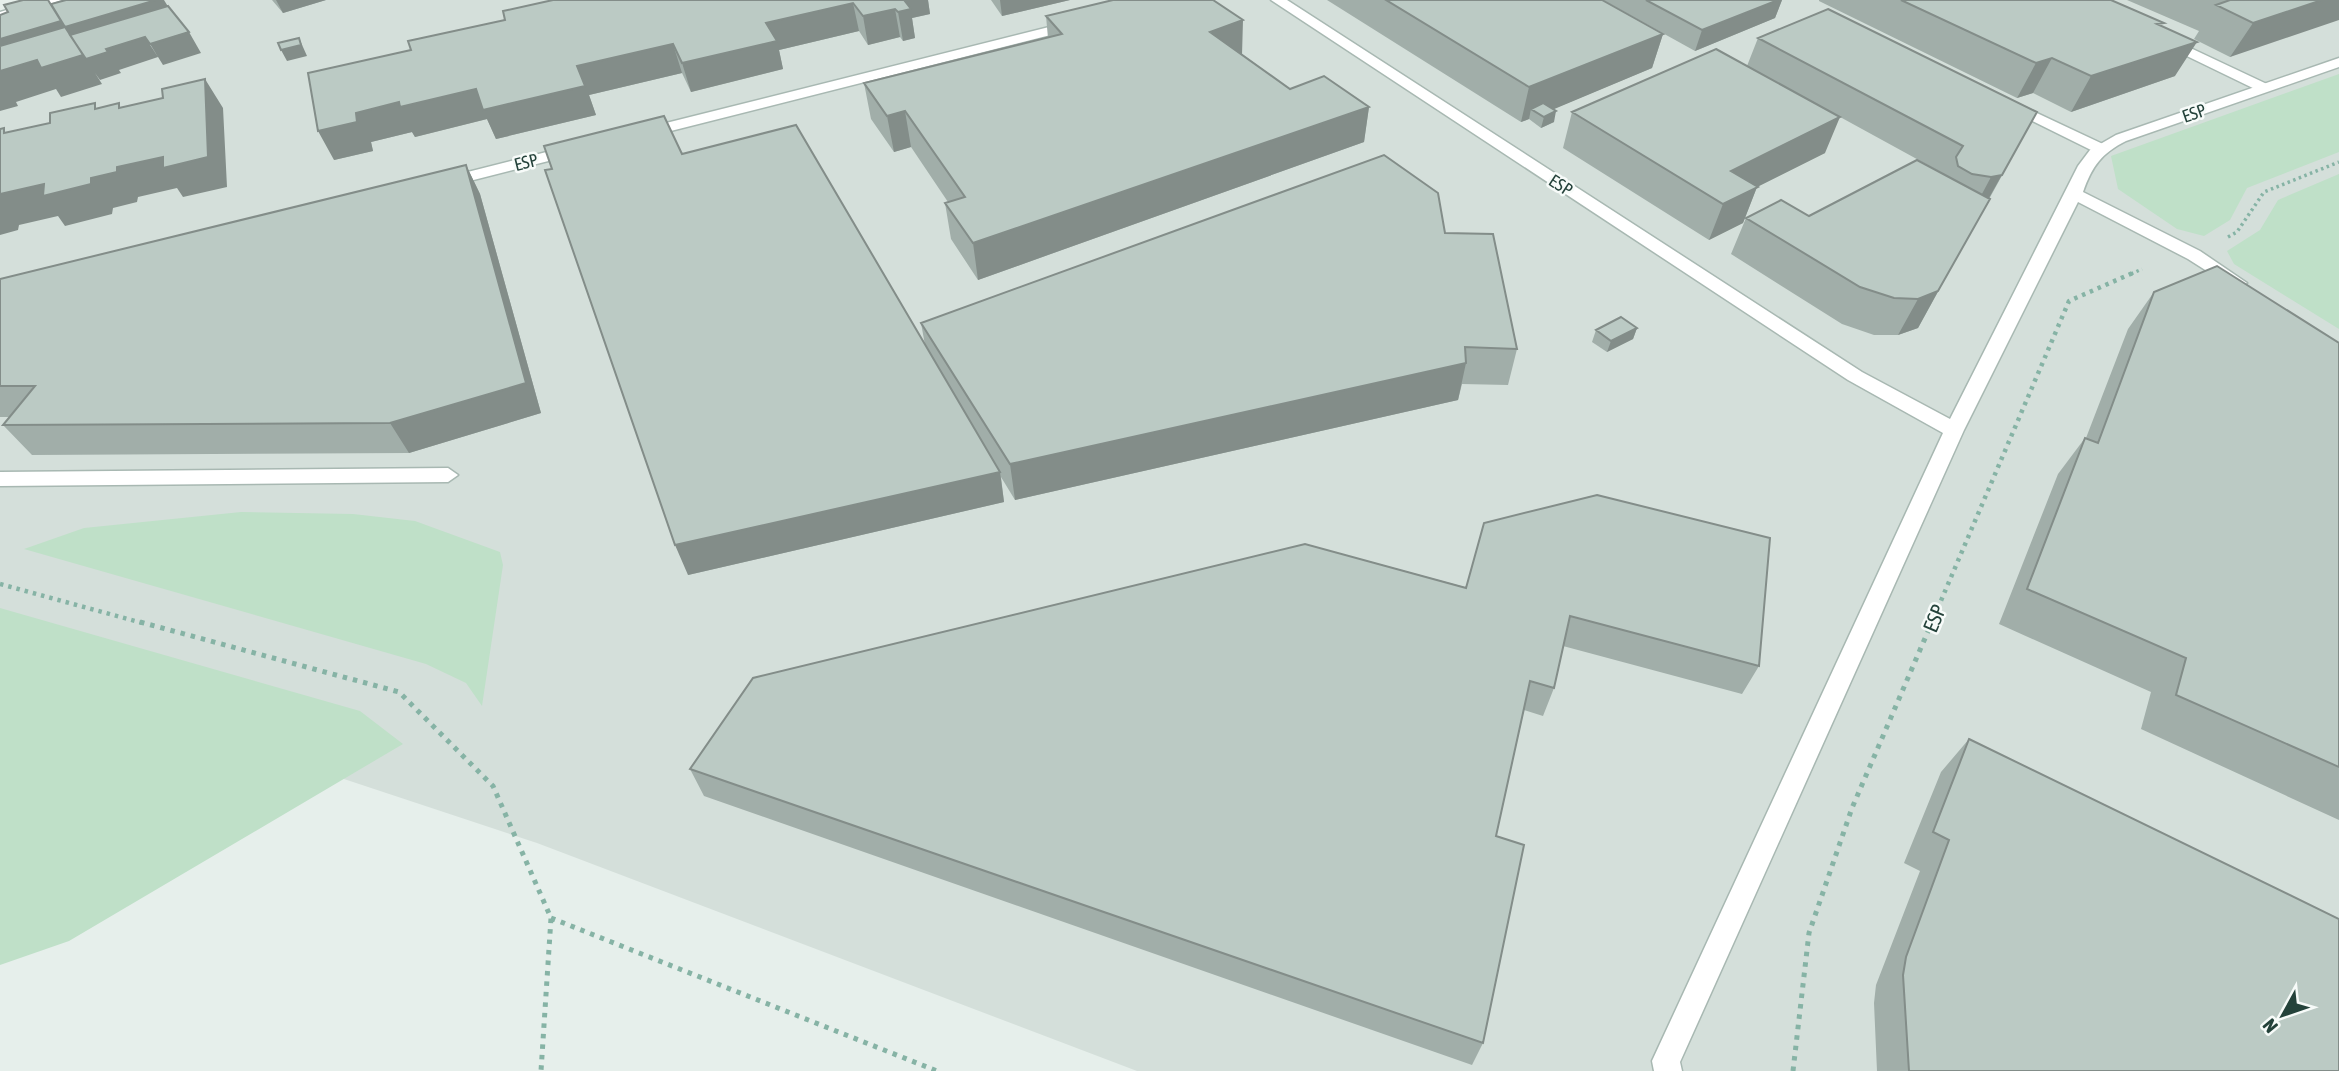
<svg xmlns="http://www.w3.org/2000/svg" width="2339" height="1071" font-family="'Asap Condensed',sans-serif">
  <rect width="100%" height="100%" fill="#e6efeb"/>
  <path fill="#d4dfda" d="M38,0h2301v1071h-1202l-600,-228 -537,-178v-654z"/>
  <path fill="#bfe0c8" d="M2339,74v78l-92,36 -17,32 -26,16 -27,-7 -59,-40 -7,-33z
    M2339,174v155l-105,-65 -7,-13 33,-21 18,-30z
    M241,512l112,2 62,7 85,31 3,13 -21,141 -16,-23 -40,-19 -402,-115 60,-21z
    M0,608l360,103 43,33 -334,197 -69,24z"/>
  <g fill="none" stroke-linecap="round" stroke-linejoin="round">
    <g stroke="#a8b8b2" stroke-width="3">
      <path id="service" d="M2165,36l104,49 2,3 -7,4 -5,-1 -99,-48 -2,-3z
        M2009,100l96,45 2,3 -8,5 -6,-2 -89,-44v-6z
        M448,468l10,7 -10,7 -448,4v-14z"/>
    </g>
    <g stroke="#a8b8b2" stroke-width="3">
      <path id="minor" d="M40,0h22l-62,20v-8z
        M1271,0h16l575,372 88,47 128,-253 12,-16 26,-15 223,-77v9l-213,74c-24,12 -34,25 -43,51l117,59 47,32 -9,5 -6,-1 -44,-28 -110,-57 -114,228 -284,632 2,9h-28l-2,-10 291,-628 -95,-53z
        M1073,21l5,1v6l-435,110 -8,-5 3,-3z
        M574,145l6,2v6l-134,34 -8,-5 2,-3z"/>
    </g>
    <path stroke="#86b3a5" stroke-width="3.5" stroke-dasharray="2.5 3.5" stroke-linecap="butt" d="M2228,237l9,-5 27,-40 75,-30
      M2131,274l11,-5"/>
    <path stroke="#86b3a5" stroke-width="4.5" stroke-dasharray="3.5 5" stroke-linecap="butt" d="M0,584l146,40
      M1931,624l138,-323 66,-29"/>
    <path stroke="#86b3a5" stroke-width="5" stroke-dasharray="4.5 6" stroke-linecap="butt" d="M140,622l259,70 94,94 58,132 -10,153
      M551,918l386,153
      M1793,1071l16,-138 43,-125 80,-186"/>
    <use href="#service" fill="#fff" fill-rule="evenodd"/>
    <use href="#minor" fill="#fff" fill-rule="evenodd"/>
  </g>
  <path fill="#a1aea9" d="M272,0h54l-43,13z
    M553,0h375l2,14 -18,4 3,20 -12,3 -3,-4 -32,8 -9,-14 -80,19 4,19 -92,23 -9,-19 -93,22 7,20 -100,24 -9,-20 -72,18 -3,-5 -41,10 2,9 -39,9 77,-110 94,-30z
    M991,0h79l-68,16z
    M1327,0h275l61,34 -11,34 -99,41 1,13 -13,6 -12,-9 -8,3z
    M1603,0h179l-7,18 -80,33z
    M1819,0h292l50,26 14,50 -104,36 -38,-19 -16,5 -198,-97z
    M2127,0h212l-109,57 -36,-18 5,-8z
    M1046,16l196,38 48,35 79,18 -5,35 -386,138 -27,-41 -6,-36 3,-1 -37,-55 -17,5 -23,-33 -7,-36 184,-45z
    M1758,38l279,74 -119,216 -20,7h-24l-32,-11 -111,-70 15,-36 63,-2 137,-41 -199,-109z
    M1572,112l253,41 -68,34 -14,36 -34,17 -146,-92z
    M682,154l243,191 -4,-22 524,-90 72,116 -9,36 -46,-1 -4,16 -443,100 -14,-23 3,25 -316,73z
    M466,165l14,29 61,219 -132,40 -377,2 -29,-30 7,-8h-10v-138z
    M2154,292l185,51v477l-198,-91 10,-37 -152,-68 59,-150 27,-36h1l42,-109z
    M1637,328l-4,11 -26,13 -15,-10 4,-12z
    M1305,544l454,122 -17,28 -179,-48 -9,42 -11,28 -19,-6 -28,126 -13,207 -11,22 -768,-269 -14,-27z
    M1969,739l370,332h-462l-3,-68 2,-18 44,-114 -16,-8 37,-91z"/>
  <path fill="#838d89" d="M156,0h8l16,26 -35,11 13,20 -39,13 2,3 -21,7 -5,-7 7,11 -41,13 -5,-8 -40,13 2,4 -18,5v-72l61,-18 5,6z
    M276,0h50l-43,13z
    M899,0h29l2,14 -18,4 3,20 -12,3 -5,-29z
    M1000,0h70l-68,16z
    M1778,0h4l-7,18 -80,33 7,-21z
    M2322,0h17v20l-109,37 23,-34z
    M853,3l6,28 -80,19 4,19 -92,23 -9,-29 84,-40z
    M895,9l5,28 -32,8 -5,-29z
    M1243,20l-1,35 -32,-23z
    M189,32l12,21 -38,12 -13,-21z
    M1663,34l-11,34 -112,47 -9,-6 -2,10 -8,3 8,-35z
    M299,38l8,18 -20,5 -6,-11z
    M2197,42l-22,34 -104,36 20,-36z
    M673,44l9,29 -93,22 7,20 -100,24 -9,-20 -72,18 -3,-5 -41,10 2,9 -39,9 -16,-29 38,-18 43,-11 178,-36z
    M2052,58l-19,35 -16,5 19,-35z
    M205,79l18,29 4,79 -44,10 -6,-9 -39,9 -1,5 -24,6 -1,6 -47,12 -7,-10 -39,9 -1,5 -18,5v-41l44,-10 47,-6 26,-11z
    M1369,107l-5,35 -386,138 -5,-37z
    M905,111l6,36 -17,5 -7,-36z
    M1556,111l-2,11 -13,6 3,-11z
    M1840,117l-15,36 -68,34 -14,36 -34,17 14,-36 8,-33z
    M2021,141l-36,64 -10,2 16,-30z
    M466,165l14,29 61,219 -132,40 -19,-30z
    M1969,235l-51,93 -20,7 20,-36z
    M1637,328l-4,11 -26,13 4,-11z
    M1466,363l-8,37 -443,100 -5,-36z
    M1000,472l4,30 -316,73 -13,-30z"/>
  <path fill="#bbcac4" stroke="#838d89" stroke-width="2" d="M23,0h25l13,21 -61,18v-24l8,-3 -4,-7z
    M66,0h90l-91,27 -14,-23z
    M553,0h351l7,9 -13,3 -3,-3 -32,7 -10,-13 -87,20 11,18 -95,22 -9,-19 -96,22 8,20 -102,24 -7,-21 -76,18 -1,-5 -43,11 1,9 -39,9 -10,-58 103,-23 -3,-9 97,-21 -2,-9z
    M1113,0h100l30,20 -33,12 80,57 34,-13 45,31 -396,136 -28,-40 20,-6 -60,-86 -18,5 -23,-33 198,-49 -16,-18z
    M1386,0h216l61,34 -134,53z
    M1646,0h132l-76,30z
    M1901,0h210l53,23 -7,1 40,18 -106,34 -39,-18 -16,5z
    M2230,0h-1h93l-69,23 -37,-18z
    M168,6l21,26 -39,12 -5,-7 -39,12 2,3 -22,7 -16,-24z
    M1828,9l209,103 -35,63 -11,2 -19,-3 -14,-8 -2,-9 7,-11 -205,-108z
    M65,27l18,28 -42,13 -4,-8 -37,11v-25z
    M299,38l2,7 -20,5 -3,-7z
    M1716,49l124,68 -109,54 27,16 -35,17 -151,-92z
    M205,79l3,78 -45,11v-11l-46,10v5l-26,6v6l-48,12 1,-12 -44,10v-65l4,-1v5l46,-10v-10l45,-10v6l24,-6v5l44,-10 -1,-9z
    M1543,103l13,8 -12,6 -13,-8z
    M664,116l18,38 114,-29 204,347 -325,73 -130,-375 7,-1 -8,-23z
    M1384,155l54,38 7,40 48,1 24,115 -52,-2 1,16 -456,101 -89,-141z
    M1917,160l73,39 -52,92 -20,8 -24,-1 -34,-11 -114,-69 35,-18 28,16z
    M466,165l60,218 -136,40 -387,2 32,-39h-35v-107z
    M2217,266l122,77v424l-163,-72 10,-37 -159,-69 58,-151 13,5 56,-151z
    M1621,317l16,11 -26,13 -15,-11z
    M1597,495l173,43 -11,128 -189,-50 -16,72 -24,-7 -34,155 28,9 -41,198 -793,-274 63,-91 552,-134 161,44 18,-65z
    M1969,739l370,180v152h-430l-6,-96 3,-18 43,-117 -16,-8z"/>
  <g text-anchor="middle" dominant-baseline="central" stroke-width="5" stroke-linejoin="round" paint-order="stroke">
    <g font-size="18" fill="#24423a" stroke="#f7fbf9">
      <text transform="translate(2194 113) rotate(-19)">ESP</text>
      <text transform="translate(526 162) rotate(-14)">ESP</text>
      <text transform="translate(1561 185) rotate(33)">ESP</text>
    </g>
    <g font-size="21" fill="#24423a" stroke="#f7fbf9">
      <text transform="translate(1934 618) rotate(-67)">ESP</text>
    </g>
  </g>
  <g transform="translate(2283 1015) rotate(230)" stroke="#f7fbf9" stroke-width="5" paint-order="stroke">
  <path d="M0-5L12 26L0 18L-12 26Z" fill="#24423a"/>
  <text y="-10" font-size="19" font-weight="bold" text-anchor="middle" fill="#24423a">N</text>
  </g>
</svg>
